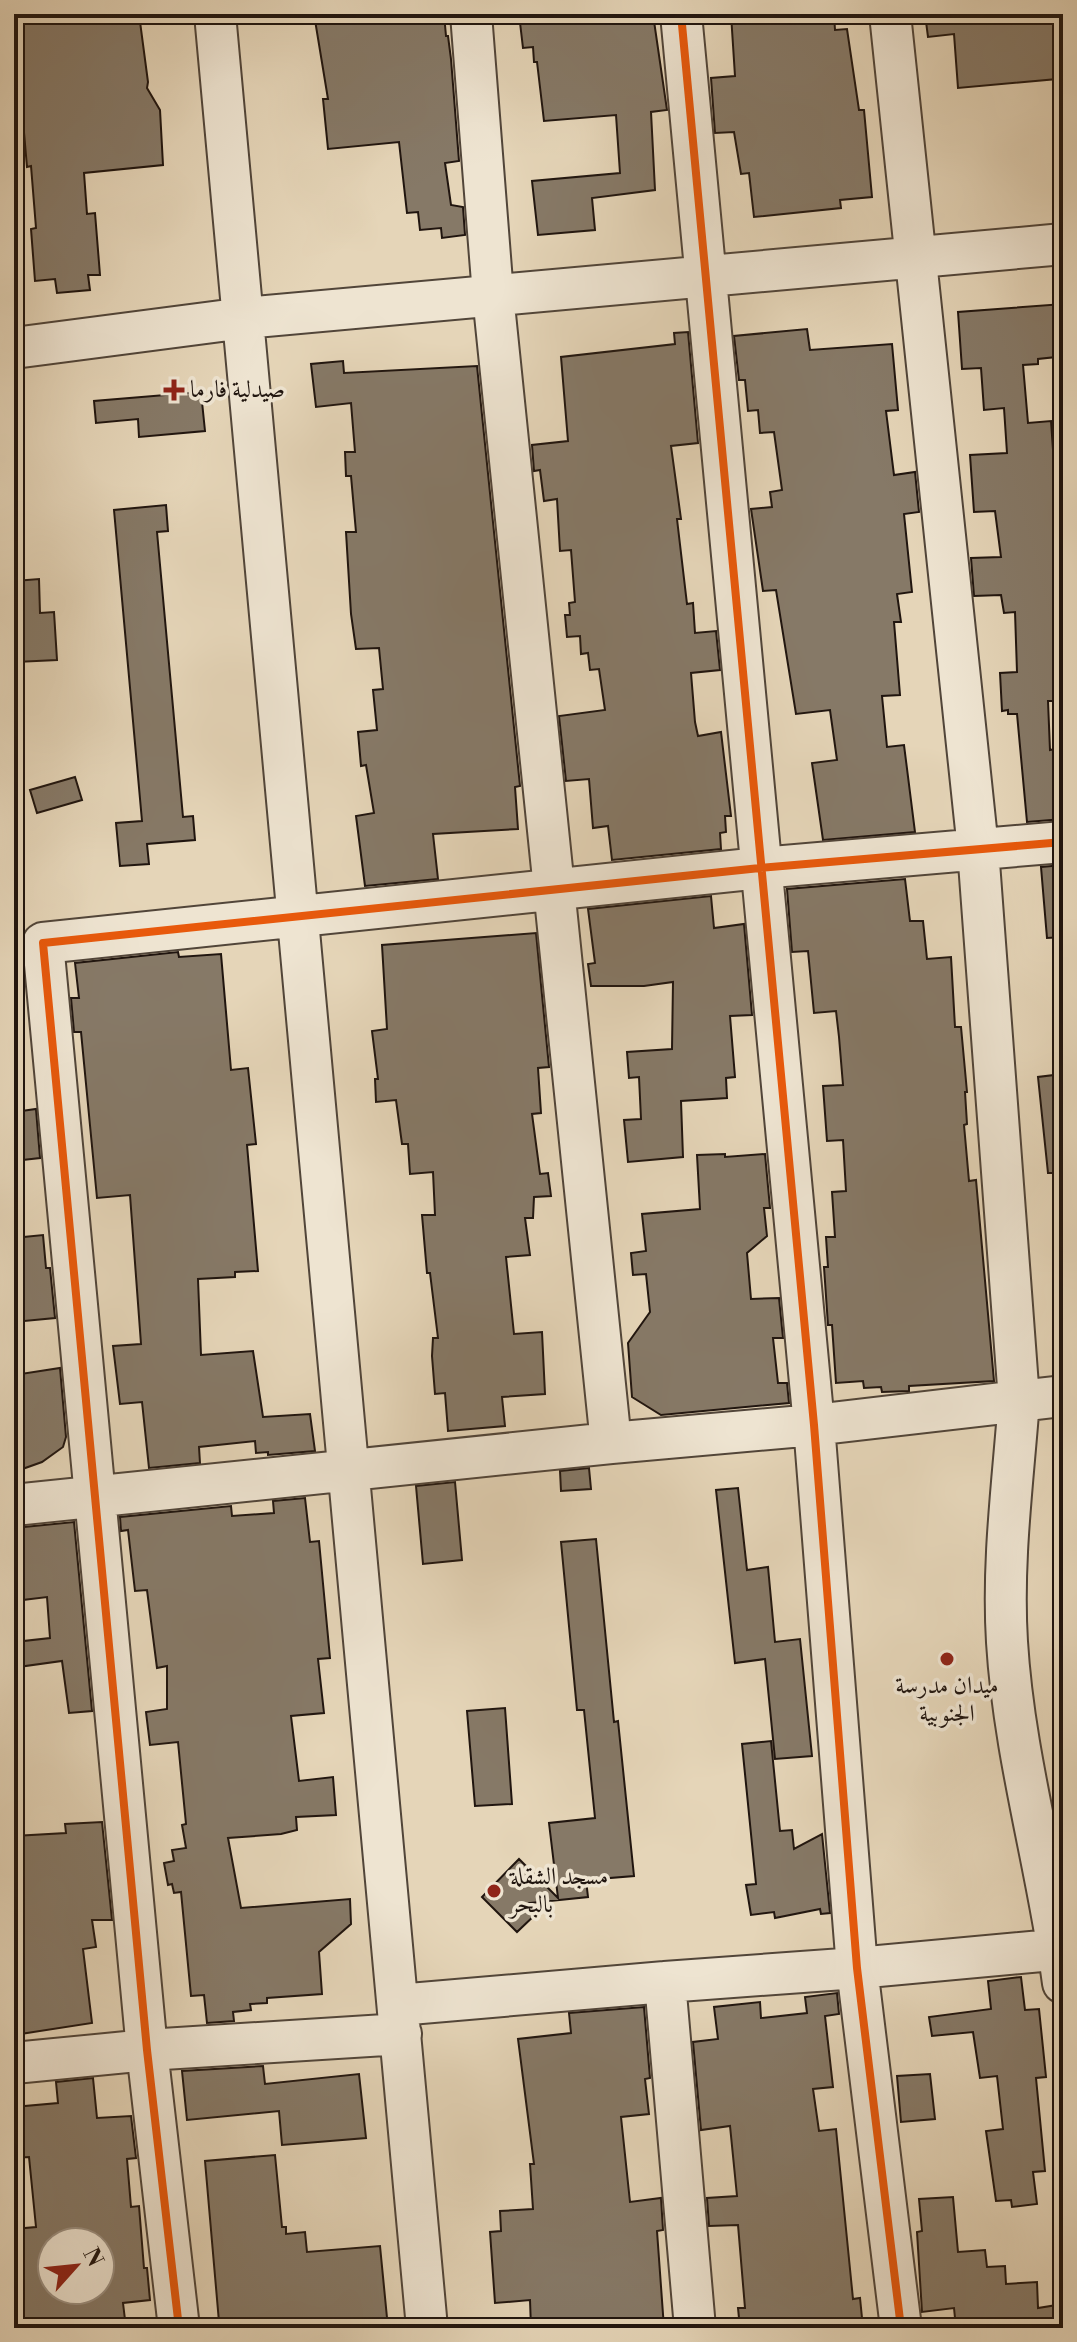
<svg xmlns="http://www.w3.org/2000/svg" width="1077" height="2342" font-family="'Libre Bodoni',Amiri,serif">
  <rect width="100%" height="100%" fill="#e5d5b8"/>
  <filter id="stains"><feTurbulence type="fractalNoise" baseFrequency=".0025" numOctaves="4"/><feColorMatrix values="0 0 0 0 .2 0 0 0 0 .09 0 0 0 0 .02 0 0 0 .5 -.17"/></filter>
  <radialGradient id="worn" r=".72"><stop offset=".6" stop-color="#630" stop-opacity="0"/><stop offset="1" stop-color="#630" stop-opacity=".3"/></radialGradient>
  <path fill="#867967" stroke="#20150f" stroke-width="2" fill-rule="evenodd" d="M14,14h125l9,68 -1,6 13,22 3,55 -79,8 3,41 8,-1 5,62h-12l2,15 -33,3 -2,-14 -20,2 -4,-52 5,-1 -5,-62 -4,1 -8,-92 -5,1z
    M314,14h130l2,22h2l3,23 8,102 -14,2 6,42 12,2 2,28 -23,3 -1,-10 -21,2 -2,-18 -11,1 -8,-71 -71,7 -5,-50h5z
    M519,14h53l1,9 81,-2 13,89 -16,2 4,78 -63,8 3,32 -57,5 -6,-54 88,-8 -4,-58 -72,6 -7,-59h-3l-1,-15 -10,1z
    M731,14h103l1,16 12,-1 12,81h5l8,87 -32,3 1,8 -87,9 -5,-44 -8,1 -7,-42 -19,1 -4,-55 24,-2z
    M925,14h133l1,15 4,-1v21l-9,1 3,29 -99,9 -4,-54 -26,3z
    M1063,304v45h-8l1,8 -18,2v5l-15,1 5,58 23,-2 6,86h-3l9,73v121h-15l2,49 5,-1 2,26 6,-1v45l-36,3 -10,-108h-9v-4l-6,1 -2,-38 17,-1 -2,-60 -11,1 -3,-18 -27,1 -3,-38 30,-1 -6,-46 -21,1 -4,-57 37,-2 -3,-45 -20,2 -3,-42 -19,1 -4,-57z
    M807,329l3,21 82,-6 6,66 -12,1 8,64 21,-3 4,40 -15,2 8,78 -15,2 4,28h-7l6,73 -18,1 5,51 17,-2 11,87 -92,8 -11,-77 25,-3 -7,-50 -34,4 -20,-124 -13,1 -12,-82 21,-2 -2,-15 12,-2 -8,-58 -14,1 -2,-23 -10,1 -3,-31h-6l-5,-44z
    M688,332l10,111 -27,3 10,73h-4l10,85 6,-1 2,30 21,-2 4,39 -29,3 4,49 3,14 23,-4 10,84h-6l1,16 -6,1 1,16 -109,11 -4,-34 -15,2 -4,-49 -23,2 -7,-65 46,-6 -6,-41 -9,1 -2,-17 -7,1 -1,-18 -13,1 -2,-22h5l-1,-12 6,-1 -4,-52 -11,1 -3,-52 -13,2 -4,-31 -6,1 -2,-26 36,-4 -7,-84 114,-13 -1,-11z
    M343,361l1,12 133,-7 43,420 -5,1 3,42 -85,5 5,45 -73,7 -9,-70 18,-3 -8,-48 -5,1 -3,-34 19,-2 -4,-40 10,-1 -4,-41 -23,1 -5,-35 -5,-82h10l-5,-56h-5l-1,-24h10l-4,-49 -35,4 -5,-43z
    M201,392l4,39 -66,6 -1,-18 -42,4 -2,-22z
    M166,505l2,26 -11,1 26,285 10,-1 2,24 -48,4 2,20 -29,2 -4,-43 26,-2 -28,-311z
    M39,579l1,34 14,-1 3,48 -41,2 -1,-81z
    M75,777l7,23 -45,13 -7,-23z
    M1063,865v72l-16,1 -6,-71z
    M905,879l5,42h13l4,38 24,-2 4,70h6l6,65h-2l2,32 -3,1 5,56 7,-1 18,201 -85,5v5l-27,1 -1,-5 -17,1 -1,-7 -27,2 -4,-58h-4l-4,-58h4l-2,-30h9l-3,-45 14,-1 -3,-51 -16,1 -4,-55 20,-1 -4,-48 -3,-26 -22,2 -6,-62 -16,1 -5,-63z
    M711,896l3,32 30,-4 8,91 -22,1 5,61 -9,1 1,20 -46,3 2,56 -55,5 -4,-42 17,-1 -2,-42 -10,1 -2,-26 45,-3 1,-67 -29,4h-53l-3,-22 7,-1 -7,-54z
    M536,933l13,134 -11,1 3,45 -9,1 8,60 8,-1 3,23 -17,1 -1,21h-8l5,37 -24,2 8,77 28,-2 3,62 -43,3 3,29 -57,5 -3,-38 -10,1 -3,-38 1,-18h5l-8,-65h-3l-5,-58h13l-2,-43 -23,2 -2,-30h-6l-6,-44 -20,2 -1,-23h3l-6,-48 15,-2 -5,-84z
    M178,952l1,5 42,-3 10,116 17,-2 8,76 -9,1 11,126 -23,1v5l-37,2 3,76 52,-4 10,66 47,-3 5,37 -47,4v-3l-12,1 -1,-12 -56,6 1,16 -51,5 -7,-66 -22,2 -7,-58 28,-2 -11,-149 -33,3 -16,-166h-7l-3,-34h8l-4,-35z
    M1063,1074v99h-15l-10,-96z
    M36,1109l4,49 -26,3v-49z
    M725,1154v3l40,-3 5,54h-6l3,28 -20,17 4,46 28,-1 4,40h-10l5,45h9l2,20 -128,12 -29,-18 -4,-54 22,-31 -4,-38 -13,1 -2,-22 15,-2 -4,-37 58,-5 -3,-54z
    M43,1235l3,33h4l5,50 -41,4v-84z
    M60,1368l6,69 -3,10 -21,15 -28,10v-97z
    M589,1468l2,21 -30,2 -1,-20z
    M455,1482l7,78 -39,4 -7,-78z
    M738,1488l9,82 21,-3 7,75 25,-3 12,117 -37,3 -10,-100 -30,4 -19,-173z
    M305,1498l5,44 9,-1 11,117 -12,1 6,54 -33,3 8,65 34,-4 3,38 -40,2 1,13 -16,4 -53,4 13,70 109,-9 1,25 -32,28 3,42 -55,4v5l-17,1 1,6 -18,2 1,9 -27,2 -3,-28 -13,1 -10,-104 -7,1 -2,-9 -4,1 -4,-22 10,-2 -2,-11 14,-2 -4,-23 4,-1 -8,-82 -28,3 -4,-33 21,-3v-43l-10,2 -10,-78 -12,1 -7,-61 -7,1 -1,-14 111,-11 1,10 42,-3 -1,-12z
    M74,1522l18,189 -23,2 -7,-52 -44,6 -3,-25 35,-4 -3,-41 -33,4v-73z
    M596,1539l18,183 4,-1 16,155 -48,4 2,17 -58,6 9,8 -22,21 -35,-35 37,-38 39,39 -9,-75 46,-5 -11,-108h-7l-16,-168z
    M505,1708l7,96 -37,2 -8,-95z
    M771,1741l9,90 12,-1 2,19 28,-15 8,79 -9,1 -1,-5 -45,9 -1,-6 -23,3 -5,-30 10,-1 -14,-140z
    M102,1822l10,98h-20l4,27 -13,2 9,74 -78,12v-199l52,-3 -1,-9z
    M1021,1977l4,33 14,-1 7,68 -10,1 9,93 -12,1 4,32 -25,3 -1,-7 -15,1 -10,-70 17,-2 -6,-53 -17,2 -7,-46 -41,4 -3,-19 62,-8 -3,-28z
    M837,1993l2,21 -14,2 8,71 -20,2 6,42 17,-2 17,170 7,-1 3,30h-123l-2,-20h7l-7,-83 -29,1 -2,-28 30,-2 -7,-70 -29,4 -8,-88 25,-3 -4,-32 46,-5 1,16 46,-5 -2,-16z
    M644,2007l6,71 -5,1 4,35 -28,3 9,85 31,-4 2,32 -6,1 7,97h-133l-1,-28 -35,3 -5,-71 11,-1 -1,-20 33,-2 -3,-45h4l-16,-125 53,-6 -2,-20z
    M263,2066l2,18 94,-10 7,64 -84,7 -3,-34 -92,9 -5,-49z
    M930,2074l5,45 -34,3 -4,-46z
    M93,2078l4,40 34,-2 5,42 -9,1 4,48 8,-1 5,62h3l3,32 -27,3 3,25h-109l-3,-14v-85l22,-2 -7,-70 -15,1v-51l44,-4 -2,-21zM52,2242h48v48h-48z
    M275,2155l7,72h4v7l19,-2 2,20 73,-6 8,82h-166v-6h-3l-14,-161z
    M953,2197l5,55 27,-2 2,17 18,-1 1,18 31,-2 1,26 25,-4v24h-107l-2,-20 -32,4 -5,-80 5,-1 -3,-32z"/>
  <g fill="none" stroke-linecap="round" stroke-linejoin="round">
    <g stroke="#514539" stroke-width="44">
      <path id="minor" d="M215,14l212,2314
        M471,14l22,281 118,1148
        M681,14l133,1411 43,543 44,360
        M890,14l88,835 41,551c-6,81 -17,161 -12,242 7,115 41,227 56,341
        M14,348l230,-30 819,-74
        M14,1505l597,-62 203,-18 249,-29
        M665,1982l30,346
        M398,2005l267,-23 192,-14 206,-19
        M14,2063l133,-13 254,-16
        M179,2328l-32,-278 -104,-1107 717,-75 303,-26"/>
    </g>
    <use href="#minor" stroke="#eee4d1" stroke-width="40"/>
    <g stroke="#eee4d1" stroke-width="13">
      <path id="cycleway" d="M681,14l133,1411 43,543 44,360
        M179,2328l-32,-278 -104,-1107 717,-75 303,-26"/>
    </g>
    <use href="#cycleway" stroke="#e8590c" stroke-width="8"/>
  </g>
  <g fill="#8f2418" stroke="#eee4d1" stroke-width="3">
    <path d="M170 378h8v8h8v8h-8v8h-8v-8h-8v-8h8z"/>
    <circle cx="947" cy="1659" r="8"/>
    <circle cx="494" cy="1891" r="8"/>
  </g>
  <g text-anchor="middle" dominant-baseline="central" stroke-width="7" stroke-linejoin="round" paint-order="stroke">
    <g font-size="24" fill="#20150f" stroke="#eee4d1" text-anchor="start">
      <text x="190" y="390">صيدلية فارما</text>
      <text x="947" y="1686" text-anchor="middle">ميدان مدرسة<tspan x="947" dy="28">الجنوبية</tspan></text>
      <text x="510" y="1877">مسجد الشقلة<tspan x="510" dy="28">بالبحر</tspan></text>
    </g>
  </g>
  <rect width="1077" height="2342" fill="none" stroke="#e5d5b8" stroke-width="48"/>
  <rect x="16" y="16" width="1045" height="2310" fill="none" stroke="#20150f" stroke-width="4"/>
  <rect x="24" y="24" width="1029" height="2294" fill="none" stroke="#20150f" stroke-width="2"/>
  <g transform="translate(76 2266) rotate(63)"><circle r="38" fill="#eee4d1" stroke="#9c9183" stroke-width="2"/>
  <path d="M0-6L14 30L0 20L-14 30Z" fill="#8f2418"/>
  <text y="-12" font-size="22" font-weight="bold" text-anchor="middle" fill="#20150f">N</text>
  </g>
  <rect width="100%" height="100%" filter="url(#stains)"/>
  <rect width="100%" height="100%" fill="url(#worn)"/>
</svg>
